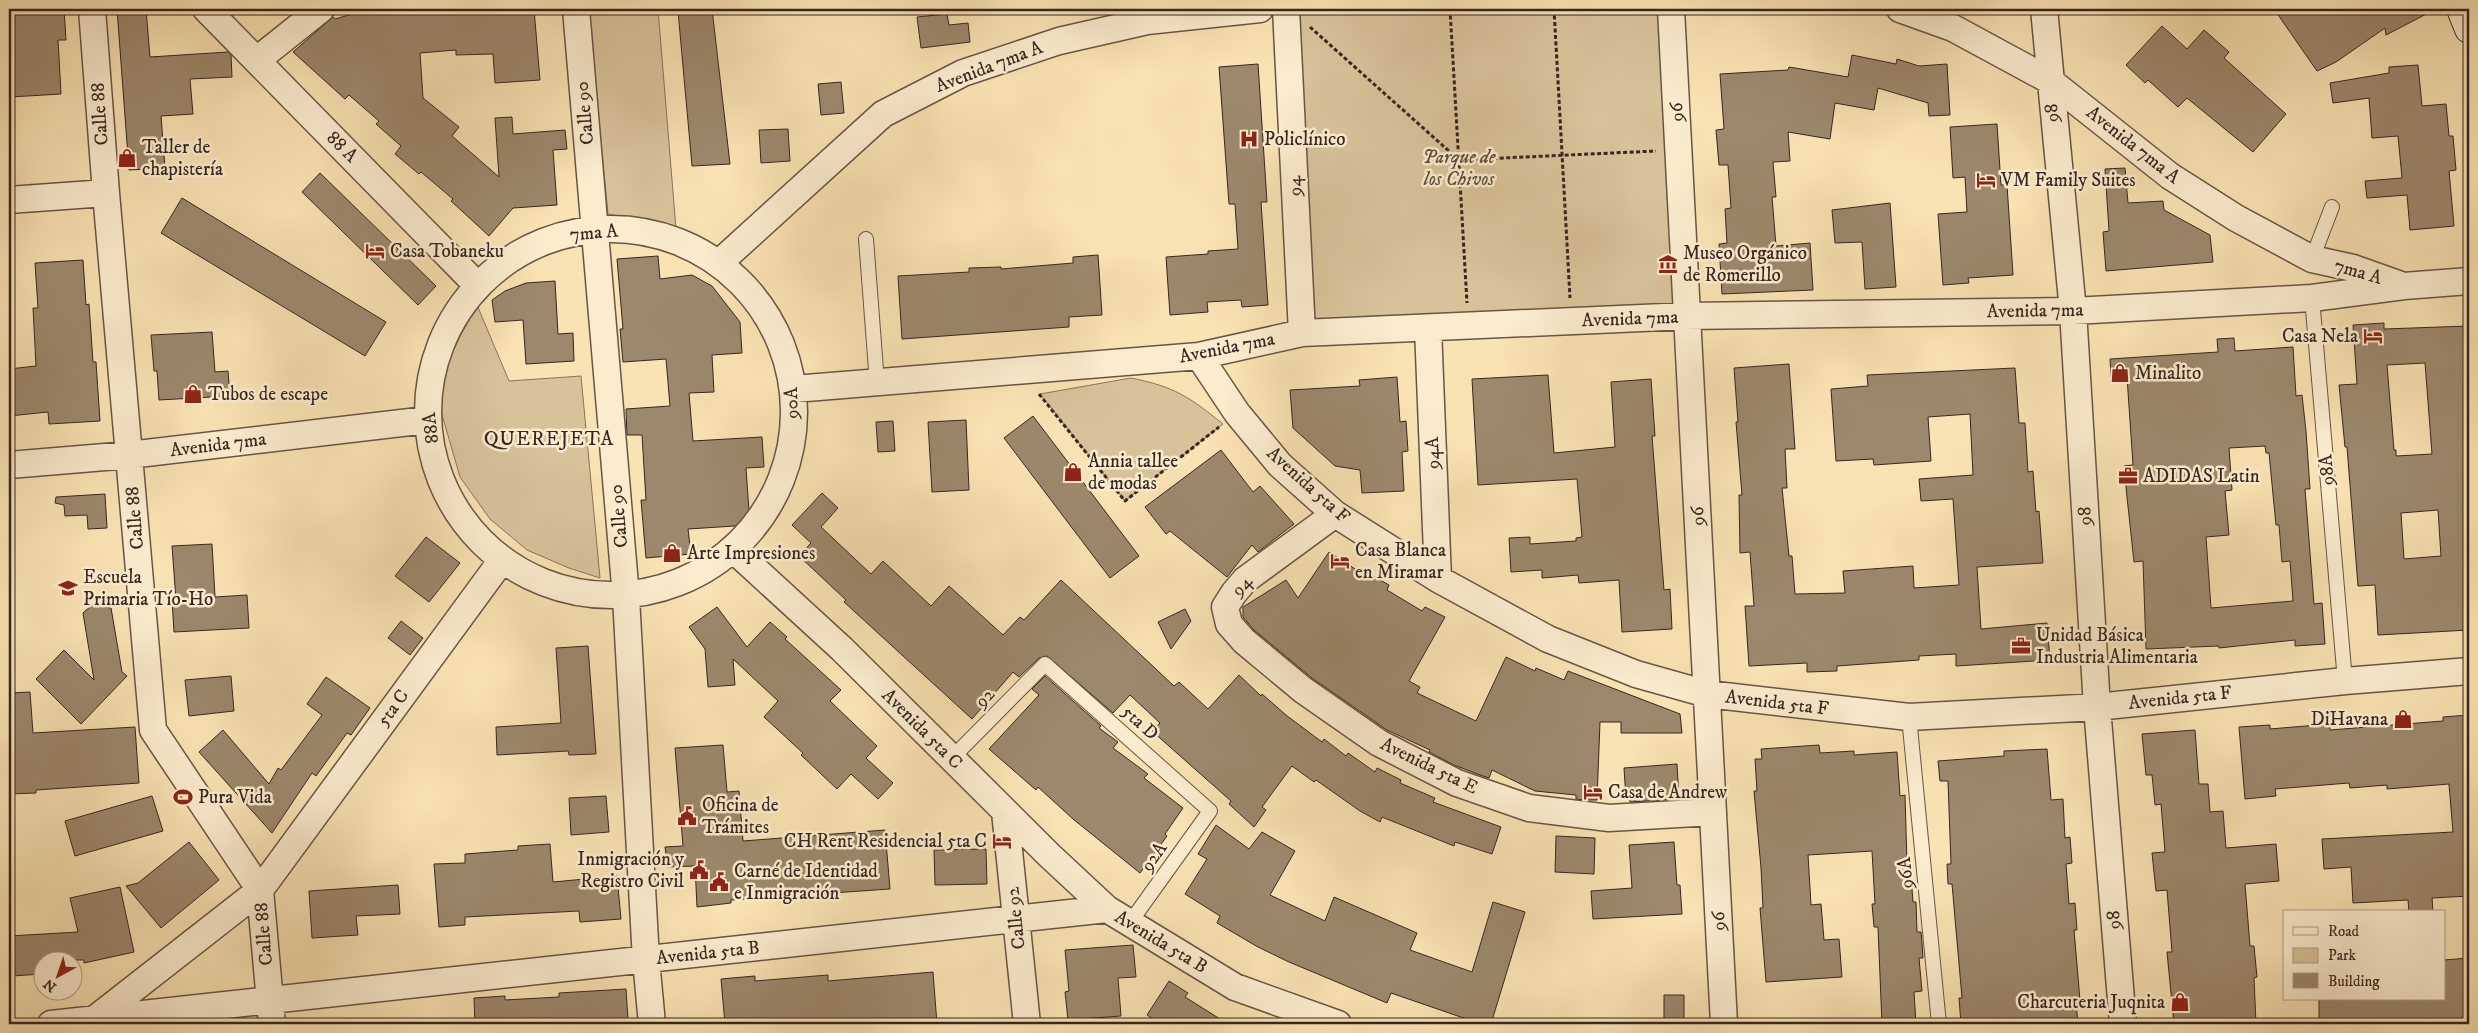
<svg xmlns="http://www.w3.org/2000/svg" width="2478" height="1033" font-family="'IM FELL DW Pica',serif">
  <rect width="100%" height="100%" fill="#f9e2b3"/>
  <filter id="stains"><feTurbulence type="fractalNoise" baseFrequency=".004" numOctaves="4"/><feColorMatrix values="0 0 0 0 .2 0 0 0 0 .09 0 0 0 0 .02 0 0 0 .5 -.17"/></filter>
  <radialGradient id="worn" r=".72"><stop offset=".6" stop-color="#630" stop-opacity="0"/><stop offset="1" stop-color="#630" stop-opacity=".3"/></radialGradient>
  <path fill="#d8c29a" stroke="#88745d" d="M588,9h70l18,220 -68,-15z
    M1286,9h385l16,307 -385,17z
    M477,305l32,76 72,-5 19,202 -31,-10 -42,-18 -37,-31 -30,-42 -22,-76 11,-45z
    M1131,378c44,9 57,18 92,46l-98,77 -85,-107z"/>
  <path fill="#9c886c" stroke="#372620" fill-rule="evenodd" d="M9,9h55l2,31h-8l3,54 -51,3z
    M117,9h29l4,48 78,-5 3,3 1,22 -42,2 3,35 -32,2 4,52 -36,2z
    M369,9h165l6,71 -45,3 -2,-29 -37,1v-5l-36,3 3,45 36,29 -7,9 47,41 -4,-59 17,-1 1,17 52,-4 2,19 -14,1 4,55 -44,3 -24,28 -38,-35 2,-2 -32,-27 -2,2 -24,-20 6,-8 -25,-22 3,-3 -30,-26 -4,4 -52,-47 40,-35 2,2z
    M695,9h17l18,155 -38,2 -14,-155z
    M2274,9h162l-50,26 -1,-7 -49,34 -19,9z
    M947,14l2,11 19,-2 2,19 -49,6 -4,-31z
    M2162,26l25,23 17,-19 25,22 -5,6 62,56 -33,38 -66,-54 -9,9 -30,-27 -3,3 -19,-18z
    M1852,55l44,9 1,-5 22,7 28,-2 3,51 -21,1 -1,-13 -50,-15 -4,22 -39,-7 -5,36 -42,-7 2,29 -17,1 3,35h-4l4,49 34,-3 3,47 -91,4 -3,-50 8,-1 -2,-34 6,-1 -3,-43h-9l-3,-35 8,-1 -4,-55 68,-4 1,-3 59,10z
    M1258,64l9,138h-6l7,103 -26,2 -1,-7 -34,2 1,10 -38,3 -4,-58 42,-3v-3l30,-2 -3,-45h-6l-10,-137z
    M2418,65l4,41 24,-2 3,32h4l3,34 -7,1 5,55 -44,4 -3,-35 -40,3 -2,-17 37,-3 -4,-42 -26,2 -3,-40 -36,5 -3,-20 59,-10v-6z
    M841,82l3,31 -23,2 -3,-31z
    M1997,124l4,61h6l6,90 -45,3 1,5 -26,2 -5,-71 29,-2 -2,-35 -12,1 -3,-51z
    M788,129l2,32 -29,2 -2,-33z
    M2125,168l3,35 35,-2 1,9 46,25 3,27 -107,9 -3,-39 6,-1 -4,-62z
    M320,173l116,113 -18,19 -116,-113z
    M182,198l204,124 -21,34 -204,-123z
    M1890,203l6,84 -31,2 -3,-47 -27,1 -3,-33z
    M1098,255l4,60 -33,2v10l-167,12 -4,-63 71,-4v-4l32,-1v2l72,-6v-6z
    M658,256l2,23 32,-4 20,11 28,36 2,31 -30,2 2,37 -25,1 4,48 69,-4 2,30 -18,1 4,57 -62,4 3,25 -45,4 -5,-58h5l-4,-65h-15l-1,-26 44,-3 -4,-47 -43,3 -3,-33h3l-6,-70z
    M83,260l3,45 3,-1 4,58h3l4,59 -51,3 -1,-12 -39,4v-47l27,-3 -3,-58h5l-3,-45z
    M555,281l3,53 15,-1 1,28 -48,3 -3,-44 -28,2 -3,-22 13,-9 21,-8z
    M2384,323v6l84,-3 1,43h-3l3,43v30h-2l2,32v156l-91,5 -3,-50 -17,1 -11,-139h-2l-6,-62 18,-1 -4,-59zM2425,363l7,91 -36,2v-6h-2l-7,-85zM2438,510l3,46 -37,3 -3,-46z
    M212,332l3,40 13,-1 2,25 -71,4 -2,-29h-3l-3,-36z
    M2234,338l1,13 58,-4 3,49 6,-1 4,36 4,58h-5l9,115 8,-1 3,41 -30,2v-6l-76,8v-2l-73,3 -3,-88 -9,1 -7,-65 -3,-31 9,-1 -6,-88 -16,1 -1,-19 108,-7 -1,-13zM2265,446l1,7h3l7,72h3l3,37 8,-1 3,40 -82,7 -5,-71 23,-2 -4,-44 7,-1 -3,-42z
    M1789,364l6,85h-10l2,39h-5l7,68h3l3,38 50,-1 -2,-22 70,-5 1,22 45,-3 -6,-86 -32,2 -2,-22 54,-4 -3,-61 -42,3 3,44 -57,4 -1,-6 -37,2 -5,-72 37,-3 -1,-11 148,-7 4,55h6l3,49 5,-1 3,41 3,-1 4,52 -66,4 4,62 66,-6 3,37 -94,6v-12l-37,2v4l-82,6v5l-30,1v-9l-58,3 -4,-60h9l-4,-54 -10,1 -1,-58h3l-6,-73h2l-4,-54z
    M1548,375l6,78 61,-6 -4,-65 40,-3 4,57h-3l12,154 6,-1 2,40 -50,3 -3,-52 -40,3 -1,-8 -36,3v-8l-31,2 -2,-34 21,-1v7l46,-3v-3l6,-1 -5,-58 -99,6 -6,-106z
    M1397,377l3,45 6,-1 2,30 -6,1 2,39 -42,2 -2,-23 -25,-4 -42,-38 -3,-38 70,-4 -1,-6z
    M1033,416l106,140 -29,22 -106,-140z
    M966,420l3,70 -37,2 -4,-70z
    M893,421l2,30 -17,1 -2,-30z
    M1221,450l32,42 7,-6 34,38 -36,28 -6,-7 -25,32 -57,-46 -4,3 -21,-27z
    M822,493l16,15 -17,19 50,47 12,-13 48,45 18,-20 54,49 17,-18 4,3 37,-40 113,106 5,-4 29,27 31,-34 22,21 1,-2 24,21 36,27 2,-3 22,17 2,-3 27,19 2,-4 24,12 -1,3 35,15 -2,4 68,25 -9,27 -37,-12 -1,4 -72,-29 -2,5 -20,-11 -44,-31 -2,2 -22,-16 -30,41 4,3 -12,17 -25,-23 2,-3 -79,-70 8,-8 -30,-28 -17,18 -66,-57 -8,2 -20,19 -6,-5 -41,47 -128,-117 2,-2 -47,-44 12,-13 -19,-18z
    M105,494l2,34 -19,1 -1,-14 -22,1 -1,-11 -9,-2 1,-6z
    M426,537l34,26 -31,39 -34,-26z
    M212,544l3,53 32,-2 2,33 -75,4 -2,-32h4l-4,-54z
    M1329,552l40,26 2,-3 18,10 -2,5 35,21 3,-4 20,10 -36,64 11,6 -3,6 59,28 30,-64 29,14 1,-3 28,12 4,-9 112,43 2,19h-61v-11h-21l-3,78h-14l-7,-1v-4l-41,-4 -43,-21 -3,8 -9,-3 -26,-10 -25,-13 1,-2 -43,-20 -75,-52 -58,-48 -11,-13v-10l43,-27 12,18z
    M92,605l19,3 11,64 5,4 -46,48 -45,-45 28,-29 30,30 -11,-67z
    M717,607l30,40 23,-25 17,15 -2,2 56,51 -11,11 47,45 -11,12 27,25 -15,16 -27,-25 -14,15 -36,-34 2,-2 -39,-36 14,-16 -45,-42 2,26 -27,2 -3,-38 -16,-22z
    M1185,609l6,12 -20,28 -13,-27z
    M401,621l22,17 -13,17 -22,-17z
    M588,646l8,108 -27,1 -1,-4 -71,4 -1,-28 65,-4 -5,-75z
    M231,676l3,35 -45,5 -4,-36z
    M1045,676l56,50 -2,2 19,14 -5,6 35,26 -4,4 39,30 -18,26 2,2 -27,37 -67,-54 -35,-32 -2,3 -47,-41 50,-54 -7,-6z
    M326,677l44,31 -19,27 -4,-2 -31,43 -4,-3 -40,60 -73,-81 24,-22 46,54 9,-16 3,2 41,-55 -15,-11z
    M30,692l3,41 102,-6 4,56 -103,7v3l-27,1v-101z
    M2469,715v181l-37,2 1,14h-24l-1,-12 -55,3 -2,-36 -27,2 -2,-30 131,-7 -4,-48 -62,5v-4l-37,3 -1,-5 -74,6 1,7 -31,3 -6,-72 31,-2v4l59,-5 1,6 113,-9v-4z
    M2195,730l4,54h9l2,28 13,-1 3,37 50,-4 3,37 -34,3 5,62h4l3,31 -3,1 2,46h-82l-7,-72h5l-5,-62 -11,1 -4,-38 13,-1 -4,-48 -6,1 -3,-30h-6l-4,-41z
    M723,745l4,47 12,-1 4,50 142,-11 5,59 -159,11v3l-34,4 -2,-41 -27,1 -3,-20 18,-1 -8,-98z
    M1819,745l1,8 34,-2v4l43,-3 3,44 5,-1 2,69h3l3,38h3l1,30h4l1,11 1,15h-4l3,33 -8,1 2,32h-34l-4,-97h-4l-2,-23h3l-3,-53 -64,4 3,50 10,-1 3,36 15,-1 3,38 -76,5 -6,-74h3l-2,-40 -7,-77h3l-2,-32h7l-1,-10z
    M2047,749l4,51 12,-1 2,39 5,-1 2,26 -6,1 3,40 6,-1 2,27h-3l6,70 -4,1 2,23h-117l-2,-26h3l-10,-114h-4l-1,-20h4l-3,-83h-8l-2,-20 66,-5v-5z
    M1677,764l2,35 -49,3v-3h-4l-2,-31z
    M152,796l11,35 -88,25 -10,-35z
    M606,796l3,36 -38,3 -2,-37z
    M1216,825l33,24 13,-17 33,19 -25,44 55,26 9,-24 83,36 -7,17 62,22 21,-70 32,10 -34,112h-10l-90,-31 -4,10 -98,-41 -31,-15 -41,-24 3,-7 -35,-22 22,-35 -9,-5z
    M1556,836l39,2 -1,36 -39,-2z
    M189,842l30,38 -58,48 -35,-42 12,-3z
    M1674,842l3,43h3l2,29 -89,5 -2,-28 41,-3 -3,-43z
    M550,844l3,38 64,-6 4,43 -41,3 -1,-11 -114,6v8l-26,2 -5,-63 31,-1v-9l53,-4v-4z
    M986,849l1,35 -52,1 -1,-35z
    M398,885l2,29 -44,2 2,19 -46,3 -3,-47z
    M120,887l14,65 -50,11v-3h-42v14l-30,2 -3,-40 69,-4 -8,-34z
    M1133,945l3,32 -18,1 3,38 -53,4 -3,-28 4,-1 -4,-41z
    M2469,958v60l-31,2v4l-119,-2v-23h125v-39z
    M933,972l4,52h-212l-4,-45 34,-3v5l73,-6v6z
    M1169,981l19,12 -3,4 43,27h-68l-13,-9z
    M626,989l2,31 -64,4h-89l-1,-26 31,-2v4l54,-3v-4z
    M1664,995h20v29h-20z"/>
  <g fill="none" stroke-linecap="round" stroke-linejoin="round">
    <g stroke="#685545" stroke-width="16">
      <path id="service" d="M866,239l11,144
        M2312,259l20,-52
        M2312,298l33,383
        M1909,717l30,307
        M952,758l93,-94 165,147 -81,113"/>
    </g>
    <g stroke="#685545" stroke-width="29">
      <path id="minor" d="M92,9l14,184 47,537 107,160 12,134
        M206,9l271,276
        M576,9l50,588 20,363 6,64
        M1286,9l16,324
        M1671,9l53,1015
        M1900,9l53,19 96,52 121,96 66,42 76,41 41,9 45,16
        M2044,9l29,302 24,396 26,317
        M257,60l64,-51
        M9,200l97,-7
        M428 412a183 183 0 1 1 366 0a183 183 0 1 1-366 0Z
        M719,263l164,-149 80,-41 96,-32 88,-20 113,-12
        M1428,328l10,251
        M1199,356l38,57 43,52 55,49 103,65 110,60 88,35 71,20 202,23 188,-10 248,-26 124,-10
        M794,389l405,-33 103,-23 385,-17 386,-5 239,-13 92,-12 65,-5
        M9,465l120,-10 298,-35
        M1335,514l-90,66 -11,13 -9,14 4,17 15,17 59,49 76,53 78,40 72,25 80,10 104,-6
        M735,551l107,98 207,206 58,54 128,78 103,37
        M1005,812l22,212
        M95,1019l165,-129 242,-330
        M51,1024l1056,-115"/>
    </g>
    <g stroke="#372620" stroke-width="30">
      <path id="secondary" d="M2461,9l8,20"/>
    </g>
    <path stroke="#372620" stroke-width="3" stroke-dasharray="4 2.5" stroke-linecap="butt" d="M1450,9l17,294
      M1554,9l16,289
      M1310,27l149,133 197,-9
      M1039,394l86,107 94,-74"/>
    <use href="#service" stroke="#fbecce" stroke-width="14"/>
    <use href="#minor" stroke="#fbecce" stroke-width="26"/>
    <use href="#secondary" stroke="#fbecce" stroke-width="28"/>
  </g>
  <defs>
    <g id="hospital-bare" transform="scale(1.5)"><path d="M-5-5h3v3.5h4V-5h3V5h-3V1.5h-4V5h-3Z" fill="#8f2418" stroke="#fbecce" stroke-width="2.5" paint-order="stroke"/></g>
    <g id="shop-bare" transform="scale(1.5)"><path d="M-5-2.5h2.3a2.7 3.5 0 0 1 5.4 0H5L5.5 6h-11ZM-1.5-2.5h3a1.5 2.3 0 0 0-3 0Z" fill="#8f2418" stroke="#fbecce" stroke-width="2.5" paint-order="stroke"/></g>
    <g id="hotel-bare" transform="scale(1.5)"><path d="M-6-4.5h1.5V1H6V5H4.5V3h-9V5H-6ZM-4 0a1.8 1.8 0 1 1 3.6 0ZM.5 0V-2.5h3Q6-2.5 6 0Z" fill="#8f2418" stroke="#fbecce" stroke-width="2.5" paint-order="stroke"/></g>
    <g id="museum-bare" transform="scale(1.5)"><path d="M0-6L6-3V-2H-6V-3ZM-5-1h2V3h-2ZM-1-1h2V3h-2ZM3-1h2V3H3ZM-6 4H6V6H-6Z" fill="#8f2418" stroke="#fbecce" stroke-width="2.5" paint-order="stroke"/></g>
    <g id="office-bare" transform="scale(1.5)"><path d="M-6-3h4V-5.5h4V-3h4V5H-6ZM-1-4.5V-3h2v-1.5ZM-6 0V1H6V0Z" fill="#8f2418" stroke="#fbecce" stroke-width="2.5" paint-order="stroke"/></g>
    <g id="school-bare" transform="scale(1.5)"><path d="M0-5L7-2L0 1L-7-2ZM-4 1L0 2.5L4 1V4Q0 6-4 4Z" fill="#8f2418" stroke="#fbecce" stroke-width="2.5" paint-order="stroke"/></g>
    <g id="stadium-bare" transform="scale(1.5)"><path d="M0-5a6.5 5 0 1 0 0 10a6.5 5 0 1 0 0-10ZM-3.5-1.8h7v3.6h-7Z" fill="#8f2418" stroke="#fbecce" stroke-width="2.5" paint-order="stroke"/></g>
    <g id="civic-bare" transform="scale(1.5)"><path d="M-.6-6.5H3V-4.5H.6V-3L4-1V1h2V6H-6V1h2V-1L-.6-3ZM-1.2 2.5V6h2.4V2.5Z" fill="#8f2418" stroke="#fbecce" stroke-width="2.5" paint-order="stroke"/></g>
  </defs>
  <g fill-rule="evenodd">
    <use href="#hospital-bare" x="1249" y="139"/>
    <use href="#shop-bare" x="127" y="158"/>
    <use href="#hotel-bare" x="1986" y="180"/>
    <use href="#hotel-bare" x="375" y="251"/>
    <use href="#museum-bare" x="1668" y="264"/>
    <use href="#hotel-bare" x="2373" y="336"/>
    <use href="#shop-bare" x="2120" y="373"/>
    <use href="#shop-bare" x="193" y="394"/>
    <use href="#shop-bare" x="1073" y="472"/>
    <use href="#office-bare" x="2128" y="476"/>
    <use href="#shop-bare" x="672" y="553"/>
    <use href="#hotel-bare" x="1340" y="561"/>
    <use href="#school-bare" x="68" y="588"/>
    <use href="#office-bare" x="2021" y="646"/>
    <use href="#shop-bare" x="2403" y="719"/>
    <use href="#hotel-bare" x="1593" y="792"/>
    <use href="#stadium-bare" x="183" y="797"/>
    <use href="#civic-bare" x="687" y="816"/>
    <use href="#hotel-bare" x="1002" y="841"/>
    <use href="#civic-bare" x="699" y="870"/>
    <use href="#civic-bare" x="719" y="882"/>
    <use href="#shop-bare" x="2180" y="1002"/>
  </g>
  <g text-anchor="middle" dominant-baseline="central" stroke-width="5" stroke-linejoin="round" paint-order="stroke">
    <g font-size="19" fill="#372620" stroke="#fbecce">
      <text transform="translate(989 67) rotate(-21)">Avenida 7ma A</text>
      <text transform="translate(1677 112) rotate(-93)">96</text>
      <text transform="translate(585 113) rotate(-95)">Calle 90</text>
      <text transform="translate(2052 113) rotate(-96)">98</text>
      <text transform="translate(100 114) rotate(-94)">Calle 88</text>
      <text transform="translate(2133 145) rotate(38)">Avenida 7ma A</text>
      <text transform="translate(342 147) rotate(45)">88 A</text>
      <text transform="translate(1295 186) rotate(-93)">94</text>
      <text transform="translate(594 233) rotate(-5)">7ma A</text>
      <text transform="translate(2358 272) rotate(16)">7ma A</text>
      <text transform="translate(2035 311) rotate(-1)">Avenida 7ma</text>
      <text transform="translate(1630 319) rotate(-2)">Avenida 7ma</text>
      <text transform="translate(1227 348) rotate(-11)">Avenida 7ma</text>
      <text transform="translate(792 403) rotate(-92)">90A</text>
      <text transform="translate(431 428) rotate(-96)">88A</text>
      <text transform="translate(218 445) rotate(-7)">Avenida 7ma</text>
      <text transform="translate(1433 453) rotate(-92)">94A</text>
      <text transform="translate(2327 470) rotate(-95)">98A</text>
      <text transform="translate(1308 485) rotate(42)">Avenida 5ta F</text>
      <text transform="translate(619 516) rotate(-95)">Calle 90</text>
      <text transform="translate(1698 516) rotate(-93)">96</text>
      <text transform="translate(2085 516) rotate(-93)">98</text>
      <text transform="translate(135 518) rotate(-95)">Calle 88</text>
      <text transform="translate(1242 586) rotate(-47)">94</text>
      <text transform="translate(985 698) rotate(-45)">92</text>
      <text transform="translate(2180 698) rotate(-6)">Avenida 5ta F</text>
      <text transform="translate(1777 703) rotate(7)">Avenida 5ta F</text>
      <text transform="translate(393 708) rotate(-54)">5ta C</text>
      <text transform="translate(1140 723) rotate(42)">5ta D</text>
      <text transform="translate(922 729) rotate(45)">Avenida 5ta C</text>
      <text transform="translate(1429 766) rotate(26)">Avenida 5ta E</text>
      <text transform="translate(1154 857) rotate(-55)">92A</text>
      <text transform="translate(1906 873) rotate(-96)">96A</text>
      <text transform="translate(1016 918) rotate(-96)">Calle 92</text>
      <text transform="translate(2114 920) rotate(-95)">98</text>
      <text transform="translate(1719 921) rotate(-93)">96</text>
      <text transform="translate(264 934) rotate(-95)">Calle 88</text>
      <text transform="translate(1161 942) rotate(31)">Avenida 5ta B</text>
      <text transform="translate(708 953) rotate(-6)">Avenida 5ta B</text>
    </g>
    <g font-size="19" fill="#372620" stroke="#fbecce" text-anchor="start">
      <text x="1264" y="139">Policlínico</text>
      <text x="142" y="147">Taller de<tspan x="142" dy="22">chapistería</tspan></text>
      <text x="2001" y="180">VM Family Suites</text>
      <text x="390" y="251">Casa Tobaneku</text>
      <text x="1683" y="253">Museo Orgánico<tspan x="1683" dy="22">de Romerillo</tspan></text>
      <text x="2358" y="336" text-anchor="end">Casa Nela</text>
      <text x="2135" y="373">Minalito</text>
      <text x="208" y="394">Tubos de escape</text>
      <text x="1088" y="461">Annia tallee<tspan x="1088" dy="22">de modas</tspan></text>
      <text x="2143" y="476">ADIDAS Latin</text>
      <text x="1355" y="550">Casa Blanca<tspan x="1355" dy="22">en Miramar</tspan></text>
      <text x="687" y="553">Arte Impresiones</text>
      <text x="83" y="577">Escuela<tspan x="83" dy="22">Primaria Tío-Ho</tspan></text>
      <text x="2036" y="635">Unidad Básica<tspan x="2036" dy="22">Industria Alimentaria</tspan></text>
      <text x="2388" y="719" text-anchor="end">DiHavana</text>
      <text x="1608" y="792">Casa de Andrew</text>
      <text x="198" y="797">Pura Vida</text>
      <text x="702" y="805">Oficina de<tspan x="702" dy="22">Trámites</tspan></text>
      <text x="987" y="841" text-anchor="end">CH Rent Residencial 5ta C</text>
      <text x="684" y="859" text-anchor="end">Inmigración y<tspan x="684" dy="22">Registro Civil</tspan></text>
      <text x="734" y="871">Carné de Identidad<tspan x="734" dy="22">e Inmigración</tspan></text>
      <text x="2165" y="1002" text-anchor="end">Charcuteria Juqnita</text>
    </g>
    <g font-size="19" font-style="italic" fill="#5f4d3e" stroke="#fbecce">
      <text x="1459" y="157">Parque de<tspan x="1459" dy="22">los Chivos</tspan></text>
    </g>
    <g font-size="20" letter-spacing="1" fill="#372620" stroke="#fbecce">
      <text x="549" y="439">QUEREJETA</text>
    </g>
  </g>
  <rect width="2478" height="1033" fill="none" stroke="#f9e2b3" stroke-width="30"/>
  <rect x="10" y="10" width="2458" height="1013" fill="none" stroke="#372620" stroke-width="2.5"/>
  <rect x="15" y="15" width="2448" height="1003" fill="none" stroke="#372620"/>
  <rect x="2283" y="910" width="162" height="90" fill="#fbecce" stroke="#ad9d88"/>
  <rect x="2293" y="927" width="25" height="8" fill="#fbecce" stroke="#ad9d88"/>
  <text x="2328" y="936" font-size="15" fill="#372620">Road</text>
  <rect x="2293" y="948" width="25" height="15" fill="#d8c29a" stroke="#ad9d88"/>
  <text x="2328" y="960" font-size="15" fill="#372620">Park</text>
  <rect x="2293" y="973" width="25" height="15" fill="#9c886c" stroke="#ad9d88"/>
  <text x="2328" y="986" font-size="15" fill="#372620">Building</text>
  <g transform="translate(58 976) rotate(220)"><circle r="24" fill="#fbecce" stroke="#ad9d88"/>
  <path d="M0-4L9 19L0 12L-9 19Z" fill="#8f2418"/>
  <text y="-8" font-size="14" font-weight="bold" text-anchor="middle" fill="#372620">N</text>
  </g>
  <rect width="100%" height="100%" filter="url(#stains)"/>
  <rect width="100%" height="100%" fill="url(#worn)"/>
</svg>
